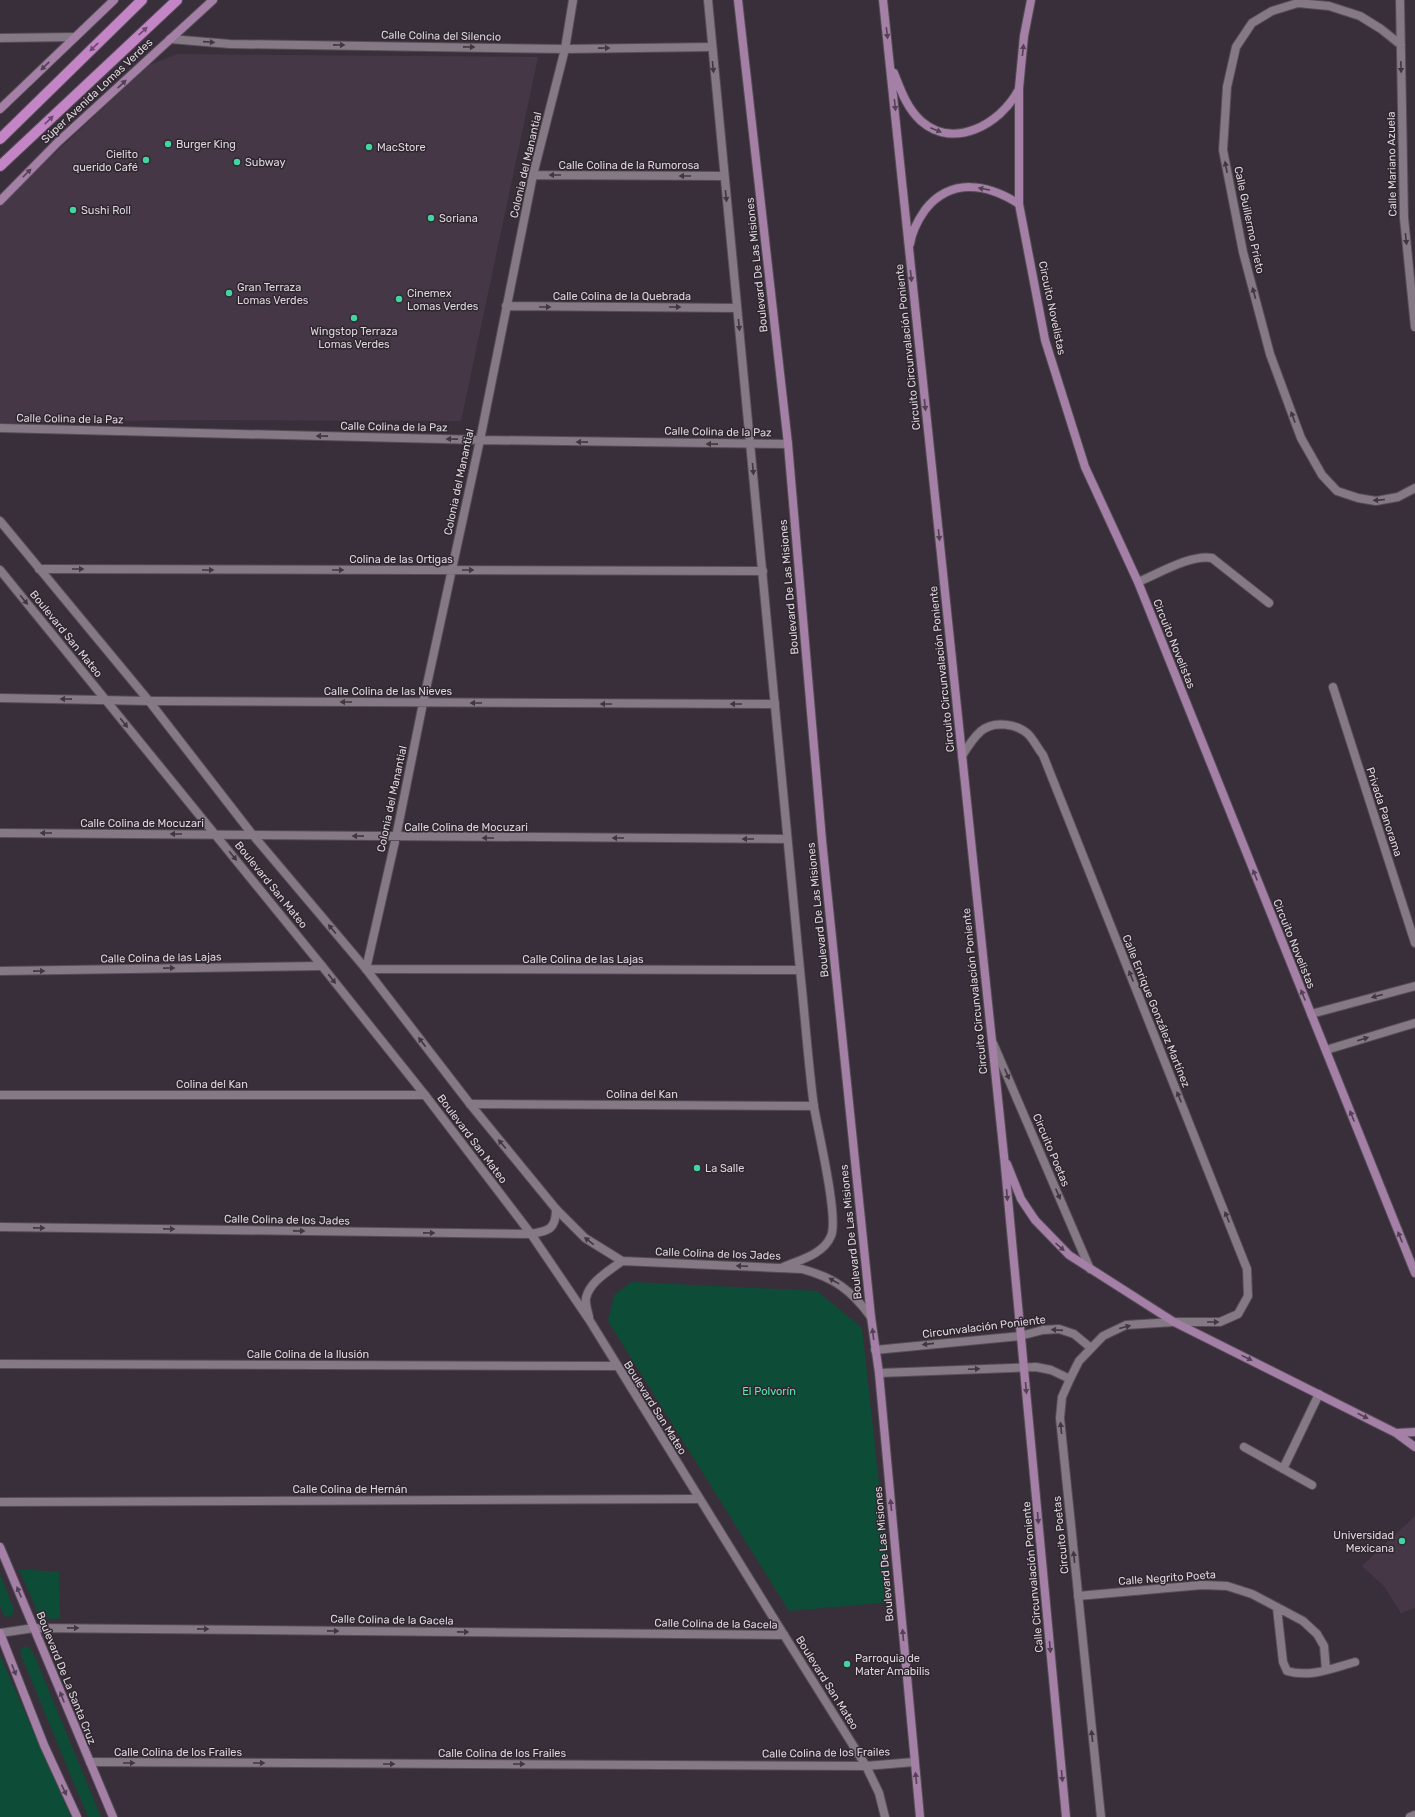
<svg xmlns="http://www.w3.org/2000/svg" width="1415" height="1817" font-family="Rubik,sans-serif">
  <rect width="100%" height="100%" fill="#392f3a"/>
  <path fill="#463746" d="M178,54l360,3 -77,364 -280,-1 -181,3v-218l149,-140z
    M1415,1516v92l-14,5 -17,-27 -22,-20z"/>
  <path fill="#0d4d37" d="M632,1282l185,9 45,37 30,274 -103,9 -181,-290 6,-26z
    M19,1569l40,3 1,47 -20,-1z
    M0,1574l14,36 -3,7 -7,-1 -4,-10z
    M26,1646l5,3 4,8 66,160h-13l-67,-162 -1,-5z
    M0,1655l9,21 62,141h-71z"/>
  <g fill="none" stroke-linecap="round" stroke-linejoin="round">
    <g stroke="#554c56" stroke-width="10">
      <path id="minor" d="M573,0l-8,49 -32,126 -53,265 -57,263 -27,134 -30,132 434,1
        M1400,0l4,218 11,109
        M0,38l75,-1
        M170,39l60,5 335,5 146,-2
        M1401,45l-20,-16 -21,-13 -31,-10 -31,-3 -26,8 -20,12 -16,24 -9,40 -4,63 20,102 27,102 31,84 21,37 15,16 21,7 18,3 22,-4 17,-9
        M533,175l191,1
        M506,306l231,2
        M0,428l480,12 308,4
        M39,569l724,2
        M1138,582c20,-8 53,-28 74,-24l57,45
        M1333,687l82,256
        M0,698l149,3 626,3
        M962,756c6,-10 11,-18 19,-25 13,-11 36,-7 47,3 6,6 10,15 15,21l204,514 1,27 -10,18 -18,8h-46
        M0,833l787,6
        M0,971l322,-5
        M1311,1014l104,-28
        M993,1043l97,226
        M1326,1050l89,-27
        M0,1095h425
        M470,1104l344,2
        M0,1227l531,7c18,-3 25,-5 25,-25
        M0,1364l616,2
        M1244,1447l68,38
        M1283,1469l36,-75
        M0,1502l699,-3
        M1078,1596l124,-11 25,1 25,8 51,27 14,13 7,12 2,24
        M1277,1608l6,54 4,9c23,7 46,-3 68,-9
        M0,1633l34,-5 750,7
        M90,1762l776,4 48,-4
        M1410,1817l5,-2"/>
    </g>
    <g stroke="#554c56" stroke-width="10">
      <path id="tertiary" d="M708,0l92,970c5,46 8,92 14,137 4,24 25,111 17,129 -8,19 -32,24 -50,32
        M0,521l149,180 103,133 114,135 104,135 86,105 29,29 37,23
        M0,570l322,396 103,129 106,139 59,87 194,314 82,131 13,27 6,24
        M589,1317c-1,-5 -4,-13 -3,-19 4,-17 23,-27 36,-37l180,8c33,9 49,21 69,48
        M875,1350l145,-14 23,-6 16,-1 15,5 17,14
        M879,1373l157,-6 15,3 19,9
        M1101,1817l-41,-399 2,-21 8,-18 9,-18 24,-25 23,-11 48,-3"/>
    </g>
    <g stroke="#554c56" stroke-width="10">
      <path id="secondary" d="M738,0l50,444 34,396 49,477 8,56 41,444
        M883,0l121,1156 62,661
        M1031,0l-7,36 -5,52v116l26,136 40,127 53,115 277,691
        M894,73c7,18 13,35 27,48 33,29 79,3 97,-30
        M0,109l114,-109
        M0,201l58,-59 155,-142
        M910,244c2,-13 8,-24 15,-34 26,-33 63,-26 94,-6
        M1007,1164l14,35 14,21 34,35 105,67 222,111 19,14
        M1396,1433l19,-1
        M0,1547l113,270
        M0,1633l44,112 33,72"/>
    </g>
    <g stroke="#554c56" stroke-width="12">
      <path id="primary" d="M0,139l142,-139
        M0,166l177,-166"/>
    </g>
    <use href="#minor" stroke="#847985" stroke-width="8"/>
    <use href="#tertiary" stroke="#847985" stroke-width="8"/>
    <use href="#secondary" stroke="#a47fa6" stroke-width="8"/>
    <use href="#primary" stroke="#c485c7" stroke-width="10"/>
  </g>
  <defs><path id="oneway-solid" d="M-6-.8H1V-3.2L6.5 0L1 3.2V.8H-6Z"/></defs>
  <g fill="#6b4c6c">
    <use href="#oneway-solid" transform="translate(143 31) rotate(-43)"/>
    <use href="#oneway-solid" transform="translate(94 47) rotate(136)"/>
    <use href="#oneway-solid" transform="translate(49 120) rotate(-43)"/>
  </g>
  <g fill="#524153">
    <use href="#oneway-solid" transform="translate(887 33) rotate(83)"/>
    <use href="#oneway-solid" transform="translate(1023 50) rotate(-84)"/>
    <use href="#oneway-solid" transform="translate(45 66) rotate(136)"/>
    <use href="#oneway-solid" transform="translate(122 84) rotate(-43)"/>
    <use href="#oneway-solid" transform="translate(895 105) rotate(84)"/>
    <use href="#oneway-solid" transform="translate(936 130) rotate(23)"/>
    <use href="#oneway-solid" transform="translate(27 173) rotate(-45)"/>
    <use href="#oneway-solid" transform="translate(984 189) rotate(-169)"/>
    <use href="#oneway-solid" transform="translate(911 276) rotate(84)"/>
    <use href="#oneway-solid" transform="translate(925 405) rotate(84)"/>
    <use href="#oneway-solid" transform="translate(939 535) rotate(84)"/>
    <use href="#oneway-solid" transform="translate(1255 875) rotate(-112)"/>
    <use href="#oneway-solid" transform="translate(1303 995) rotate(-112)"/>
    <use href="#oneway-solid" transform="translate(1352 1116) rotate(-112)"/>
    <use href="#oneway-solid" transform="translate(1007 1195) rotate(85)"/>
    <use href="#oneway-solid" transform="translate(1400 1237) rotate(-112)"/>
    <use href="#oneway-solid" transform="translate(1060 1247) rotate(42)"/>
    <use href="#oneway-solid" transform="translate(873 1334) rotate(-97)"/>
    <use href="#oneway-solid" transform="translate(1247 1358) rotate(26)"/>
    <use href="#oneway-solid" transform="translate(1026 1388) rotate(85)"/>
    <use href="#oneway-solid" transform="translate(1363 1416) rotate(27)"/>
    <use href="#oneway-solid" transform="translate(891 1505) rotate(-95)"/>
    <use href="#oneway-solid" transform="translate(1038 1518) rotate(85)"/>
    <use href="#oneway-solid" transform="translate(19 1592) rotate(-113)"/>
    <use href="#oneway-solid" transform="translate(903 1635) rotate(-95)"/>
    <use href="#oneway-solid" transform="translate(1050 1647) rotate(85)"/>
    <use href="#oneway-solid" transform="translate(14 1670) rotate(69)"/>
    <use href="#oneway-solid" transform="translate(62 1697) rotate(-112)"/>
    <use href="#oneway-solid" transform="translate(1062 1776) rotate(85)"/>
    <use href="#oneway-solid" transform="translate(916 1778) rotate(-96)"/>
    <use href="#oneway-solid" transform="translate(64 1790) rotate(65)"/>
  </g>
  <g fill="#403740">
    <use href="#oneway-solid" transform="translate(209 42) rotate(4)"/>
    <use href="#oneway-solid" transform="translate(339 45) rotate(1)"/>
    <use href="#oneway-solid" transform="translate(469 47) rotate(1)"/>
    <use href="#oneway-solid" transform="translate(604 48) rotate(-1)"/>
    <use href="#oneway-solid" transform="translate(713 67) rotate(84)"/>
    <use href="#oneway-solid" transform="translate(1401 67) rotate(89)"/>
    <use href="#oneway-solid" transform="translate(1226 167) rotate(-101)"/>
    <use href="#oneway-solid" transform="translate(555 175) rotate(-180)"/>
    <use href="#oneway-solid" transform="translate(685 176) rotate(-180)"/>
    <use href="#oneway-solid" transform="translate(726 196) rotate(84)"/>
    <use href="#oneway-solid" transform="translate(1406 239) rotate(84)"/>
    <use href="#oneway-solid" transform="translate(1254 293) rotate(-105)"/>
    <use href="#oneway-solid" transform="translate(545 307)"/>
    <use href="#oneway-solid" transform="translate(675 307)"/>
    <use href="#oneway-solid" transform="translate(739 325) rotate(84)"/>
    <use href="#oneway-solid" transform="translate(1293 417) rotate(-110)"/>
    <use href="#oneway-solid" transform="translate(322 436) rotate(-179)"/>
    <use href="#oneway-solid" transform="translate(452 439) rotate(-179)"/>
    <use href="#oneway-solid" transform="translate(582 442) rotate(-179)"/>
    <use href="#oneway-solid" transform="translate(712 444) rotate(-179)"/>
    <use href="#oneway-solid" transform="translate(753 469) rotate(85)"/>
    <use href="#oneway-solid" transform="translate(1379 500) rotate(175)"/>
    <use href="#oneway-solid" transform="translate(78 569)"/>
    <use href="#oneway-solid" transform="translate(208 570)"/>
    <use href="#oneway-solid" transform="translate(338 570)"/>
    <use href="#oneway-solid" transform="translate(468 570)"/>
    <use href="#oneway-solid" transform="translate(24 600) rotate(51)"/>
    <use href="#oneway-solid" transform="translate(66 699) rotate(-179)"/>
    <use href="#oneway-solid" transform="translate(346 702) rotate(-180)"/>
    <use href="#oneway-solid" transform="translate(476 703) rotate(-180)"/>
    <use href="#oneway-solid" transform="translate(606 704) rotate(-180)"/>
    <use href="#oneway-solid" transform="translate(736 704) rotate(-180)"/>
    <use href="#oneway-solid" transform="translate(124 723) rotate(51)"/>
    <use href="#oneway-solid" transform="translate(46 833) rotate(-180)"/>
    <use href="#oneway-solid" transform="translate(176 834) rotate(-180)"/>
    <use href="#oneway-solid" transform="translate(358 836) rotate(-179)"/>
    <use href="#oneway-solid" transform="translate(488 838) rotate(-180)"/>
    <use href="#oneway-solid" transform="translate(618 838) rotate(-180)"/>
    <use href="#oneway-solid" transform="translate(748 839) rotate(-180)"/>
    <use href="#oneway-solid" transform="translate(233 856) rotate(51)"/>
    <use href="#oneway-solid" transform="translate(332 929) rotate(-130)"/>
    <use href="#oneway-solid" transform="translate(169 968) rotate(-1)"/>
    <use href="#oneway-solid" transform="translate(39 971) rotate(-1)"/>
    <use href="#oneway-solid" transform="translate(1131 976) rotate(-112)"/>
    <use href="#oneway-solid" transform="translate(332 979) rotate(52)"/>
    <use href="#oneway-solid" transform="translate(1377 996) rotate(165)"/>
    <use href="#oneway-solid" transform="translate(1363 1039) rotate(-17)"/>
    <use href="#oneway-solid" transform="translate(422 1042) rotate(-127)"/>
    <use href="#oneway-solid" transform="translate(1007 1074) rotate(67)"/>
    <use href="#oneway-solid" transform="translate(1179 1097) rotate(-112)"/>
    <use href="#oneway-solid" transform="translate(502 1144) rotate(-130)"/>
    <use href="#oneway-solid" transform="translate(1058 1194) rotate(67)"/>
    <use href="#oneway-solid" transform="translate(1227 1217) rotate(-112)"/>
    <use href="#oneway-solid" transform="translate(39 1228) rotate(1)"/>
    <use href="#oneway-solid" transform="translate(169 1229) rotate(1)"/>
    <use href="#oneway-solid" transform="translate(299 1231) rotate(1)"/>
    <use href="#oneway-solid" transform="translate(429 1233) rotate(1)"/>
    <use href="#oneway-solid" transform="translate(589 1241) rotate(-142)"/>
    <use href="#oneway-solid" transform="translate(742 1266) rotate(-178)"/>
    <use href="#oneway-solid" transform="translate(834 1281) rotate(-151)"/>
    <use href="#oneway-solid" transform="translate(1213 1322)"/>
    <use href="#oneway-solid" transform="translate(1125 1327) rotate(-15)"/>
    <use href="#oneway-solid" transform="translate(1057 1330) rotate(-176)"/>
    <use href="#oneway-solid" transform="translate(928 1344) rotate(174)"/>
    <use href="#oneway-solid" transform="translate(974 1369) rotate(-2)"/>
    <use href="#oneway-solid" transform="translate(1061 1428) rotate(-96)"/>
    <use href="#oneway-solid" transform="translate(1074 1557) rotate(-96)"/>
    <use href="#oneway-solid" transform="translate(73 1628) rotate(1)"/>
    <use href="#oneway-solid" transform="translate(203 1629) rotate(1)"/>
    <use href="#oneway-solid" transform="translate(333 1631) rotate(1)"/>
    <use href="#oneway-solid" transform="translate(463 1632) rotate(1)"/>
    <use href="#oneway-solid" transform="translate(1092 1736) rotate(-96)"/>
    <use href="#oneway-solid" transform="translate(129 1763)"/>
    <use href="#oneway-solid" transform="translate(259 1763)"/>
    <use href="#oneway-solid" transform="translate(389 1764)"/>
    <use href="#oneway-solid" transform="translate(519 1764)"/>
  </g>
  <g fill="#43d4a0" stroke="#2f262f" stroke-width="1.5">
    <circle cx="168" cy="144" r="4"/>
    <circle cx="369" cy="147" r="4"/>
    <circle cx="146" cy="160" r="4"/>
    <circle cx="237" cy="162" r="4"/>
    <circle cx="73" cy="210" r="4"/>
    <circle cx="431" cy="218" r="4"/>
    <circle cx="229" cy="293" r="4"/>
    <circle cx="399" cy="299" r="4"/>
    <circle cx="354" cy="318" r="4"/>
    <circle cx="697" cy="1168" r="4"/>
    <circle cx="1402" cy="1541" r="4"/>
    <circle cx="847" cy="1664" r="4"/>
  </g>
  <g text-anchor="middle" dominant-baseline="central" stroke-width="3" stroke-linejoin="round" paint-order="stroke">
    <g font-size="11" fill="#ddd6dd" stroke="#2f262f">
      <text transform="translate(441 36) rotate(1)">Calle Colina del Silencio</text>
      <text transform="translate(97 91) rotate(-43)">Súper Avenida Lomas Verdes</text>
      <text transform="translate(1392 164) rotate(-91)">Calle Mariano Azuela</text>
      <text transform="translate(526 165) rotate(-77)">Colonia del Manantial</text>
      <text x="629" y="165">Calle Colina de la Rumorosa</text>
      <text transform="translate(1249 220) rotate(78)">Calle Guillermo Prieto</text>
      <text transform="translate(757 265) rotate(-96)">Boulevard De Las Misiones</text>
      <text x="622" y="296">Calle Colina de la Quebrada</text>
      <text transform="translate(1052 308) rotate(78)">Circuito Novelistas</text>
      <text transform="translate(908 347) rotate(-96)">Circuito Circunvalación Poniente</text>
      <text transform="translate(70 419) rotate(1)">Calle Colina de la Paz</text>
      <text transform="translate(394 427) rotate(1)">Calle Colina de la Paz</text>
      <text transform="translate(718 432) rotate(1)">Calle Colina de la Paz</text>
      <text transform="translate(459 482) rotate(-78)">Colonia del Manantial</text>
      <text x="401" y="559">Colina de las Ortigas</text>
      <text transform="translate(789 587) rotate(-95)">Boulevard De Las Misiones</text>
      <text transform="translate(66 634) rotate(51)">Boulevard San Mateo</text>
      <text transform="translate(1174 644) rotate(68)">Circuito Novelistas</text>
      <text transform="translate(942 669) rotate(-96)">Circuito Circunvalación Poniente</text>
      <text x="388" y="691">Calle Colina de las Nieves</text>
      <text transform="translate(392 799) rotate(-78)">Colonia del Manantial</text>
      <text transform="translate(1384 812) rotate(72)">Privada Panorama</text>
      <text x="142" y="823">Calle Colina de Mocuzari</text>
      <text x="466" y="827">Calle Colina de Mocuzari</text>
      <text transform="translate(271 885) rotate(51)">Boulevard San Mateo</text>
      <text transform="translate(818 910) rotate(-96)">Boulevard De Las Misiones</text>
      <text transform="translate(1294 944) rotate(68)">Circuito Novelistas</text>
      <text transform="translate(161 958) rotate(-1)">Calle Colina de las Lajas</text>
      <text x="583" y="959">Calle Colina de las Lajas</text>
      <text transform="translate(975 991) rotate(-96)">Circuito Circunvalación Poniente</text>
      <text transform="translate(1156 1011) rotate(68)">Calle Enrique González Martínez</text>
      <text x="212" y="1084">Colina del Kan</text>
      <text x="642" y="1094">Colina del Kan</text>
      <text transform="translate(472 1139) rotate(53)">Boulevard San Mateo</text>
      <text transform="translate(1051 1150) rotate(67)">Circuito Poetas</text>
      <text transform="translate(287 1220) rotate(1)">Calle Colina de los Jades</text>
      <text transform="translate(851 1232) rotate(-96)">Boulevard De Las Misiones</text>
      <text transform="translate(718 1254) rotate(2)">Calle Colina de los Jades</text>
      <text transform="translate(984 1327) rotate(-7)">Circunvalación Poniente</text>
      <text x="308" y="1354">Calle Colina de la Ilusión</text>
      <text transform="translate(655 1408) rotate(58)">Boulevard San Mateo</text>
      <text x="350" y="1489">Calle Colina de Hernán</text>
      <text transform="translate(1061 1535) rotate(-96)">Circuito Poetas</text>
      <text transform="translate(884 1554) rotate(-95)">Boulevard De Las Misiones</text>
      <text transform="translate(1033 1577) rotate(-95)">Calle Circunvalación Poniente</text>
      <text transform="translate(1167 1578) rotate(-4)">Calle Negrito Poeta</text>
      <text transform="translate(392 1620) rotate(1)">Calle Colina de la Gacela</text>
      <text transform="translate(716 1624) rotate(1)">Calle Colina de la Gacela</text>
      <text transform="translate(66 1678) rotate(68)">Boulevard De La Santa Cruz</text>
      <text transform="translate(827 1683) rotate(58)">Boulevard San Mateo</text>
      <text x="178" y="1752">Calle Colina de los Frailes</text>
      <text x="502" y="1753">Calle Colina de los Frailes</text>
      <text transform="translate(826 1753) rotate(-1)">Calle Colina de los Frailes</text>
    </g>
    <g font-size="11" fill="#ddd6dd" stroke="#2f262f" text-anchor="start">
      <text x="176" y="144">Burger King</text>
      <text x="377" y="147">MacStore</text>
      <text x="138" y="154" text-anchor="end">Cielito<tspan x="138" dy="13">querido Café</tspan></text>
      <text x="245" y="162">Subway</text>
      <text x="81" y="210">Sushi Roll</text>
      <text x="439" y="218">Soriana</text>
      <text x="237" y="287">Gran Terraza<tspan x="237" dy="13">Lomas Verdes</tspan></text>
      <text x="407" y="293">Cinemex<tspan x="407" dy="13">Lomas Verdes</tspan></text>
      <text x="354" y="331" text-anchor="middle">Wingstop Terraza<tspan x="354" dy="13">Lomas Verdes</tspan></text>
      <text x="705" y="1168">La Salle</text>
      <text x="1394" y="1535" text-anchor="end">Universidad<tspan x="1394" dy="13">Mexicana</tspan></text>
      <text x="855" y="1658">Parroquia de<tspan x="855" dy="13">Mater Amabilis</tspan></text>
    </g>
    <g font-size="11" fill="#51eab2" stroke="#2f262f">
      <text x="769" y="1391">El Polvorín</text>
    </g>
  </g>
</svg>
